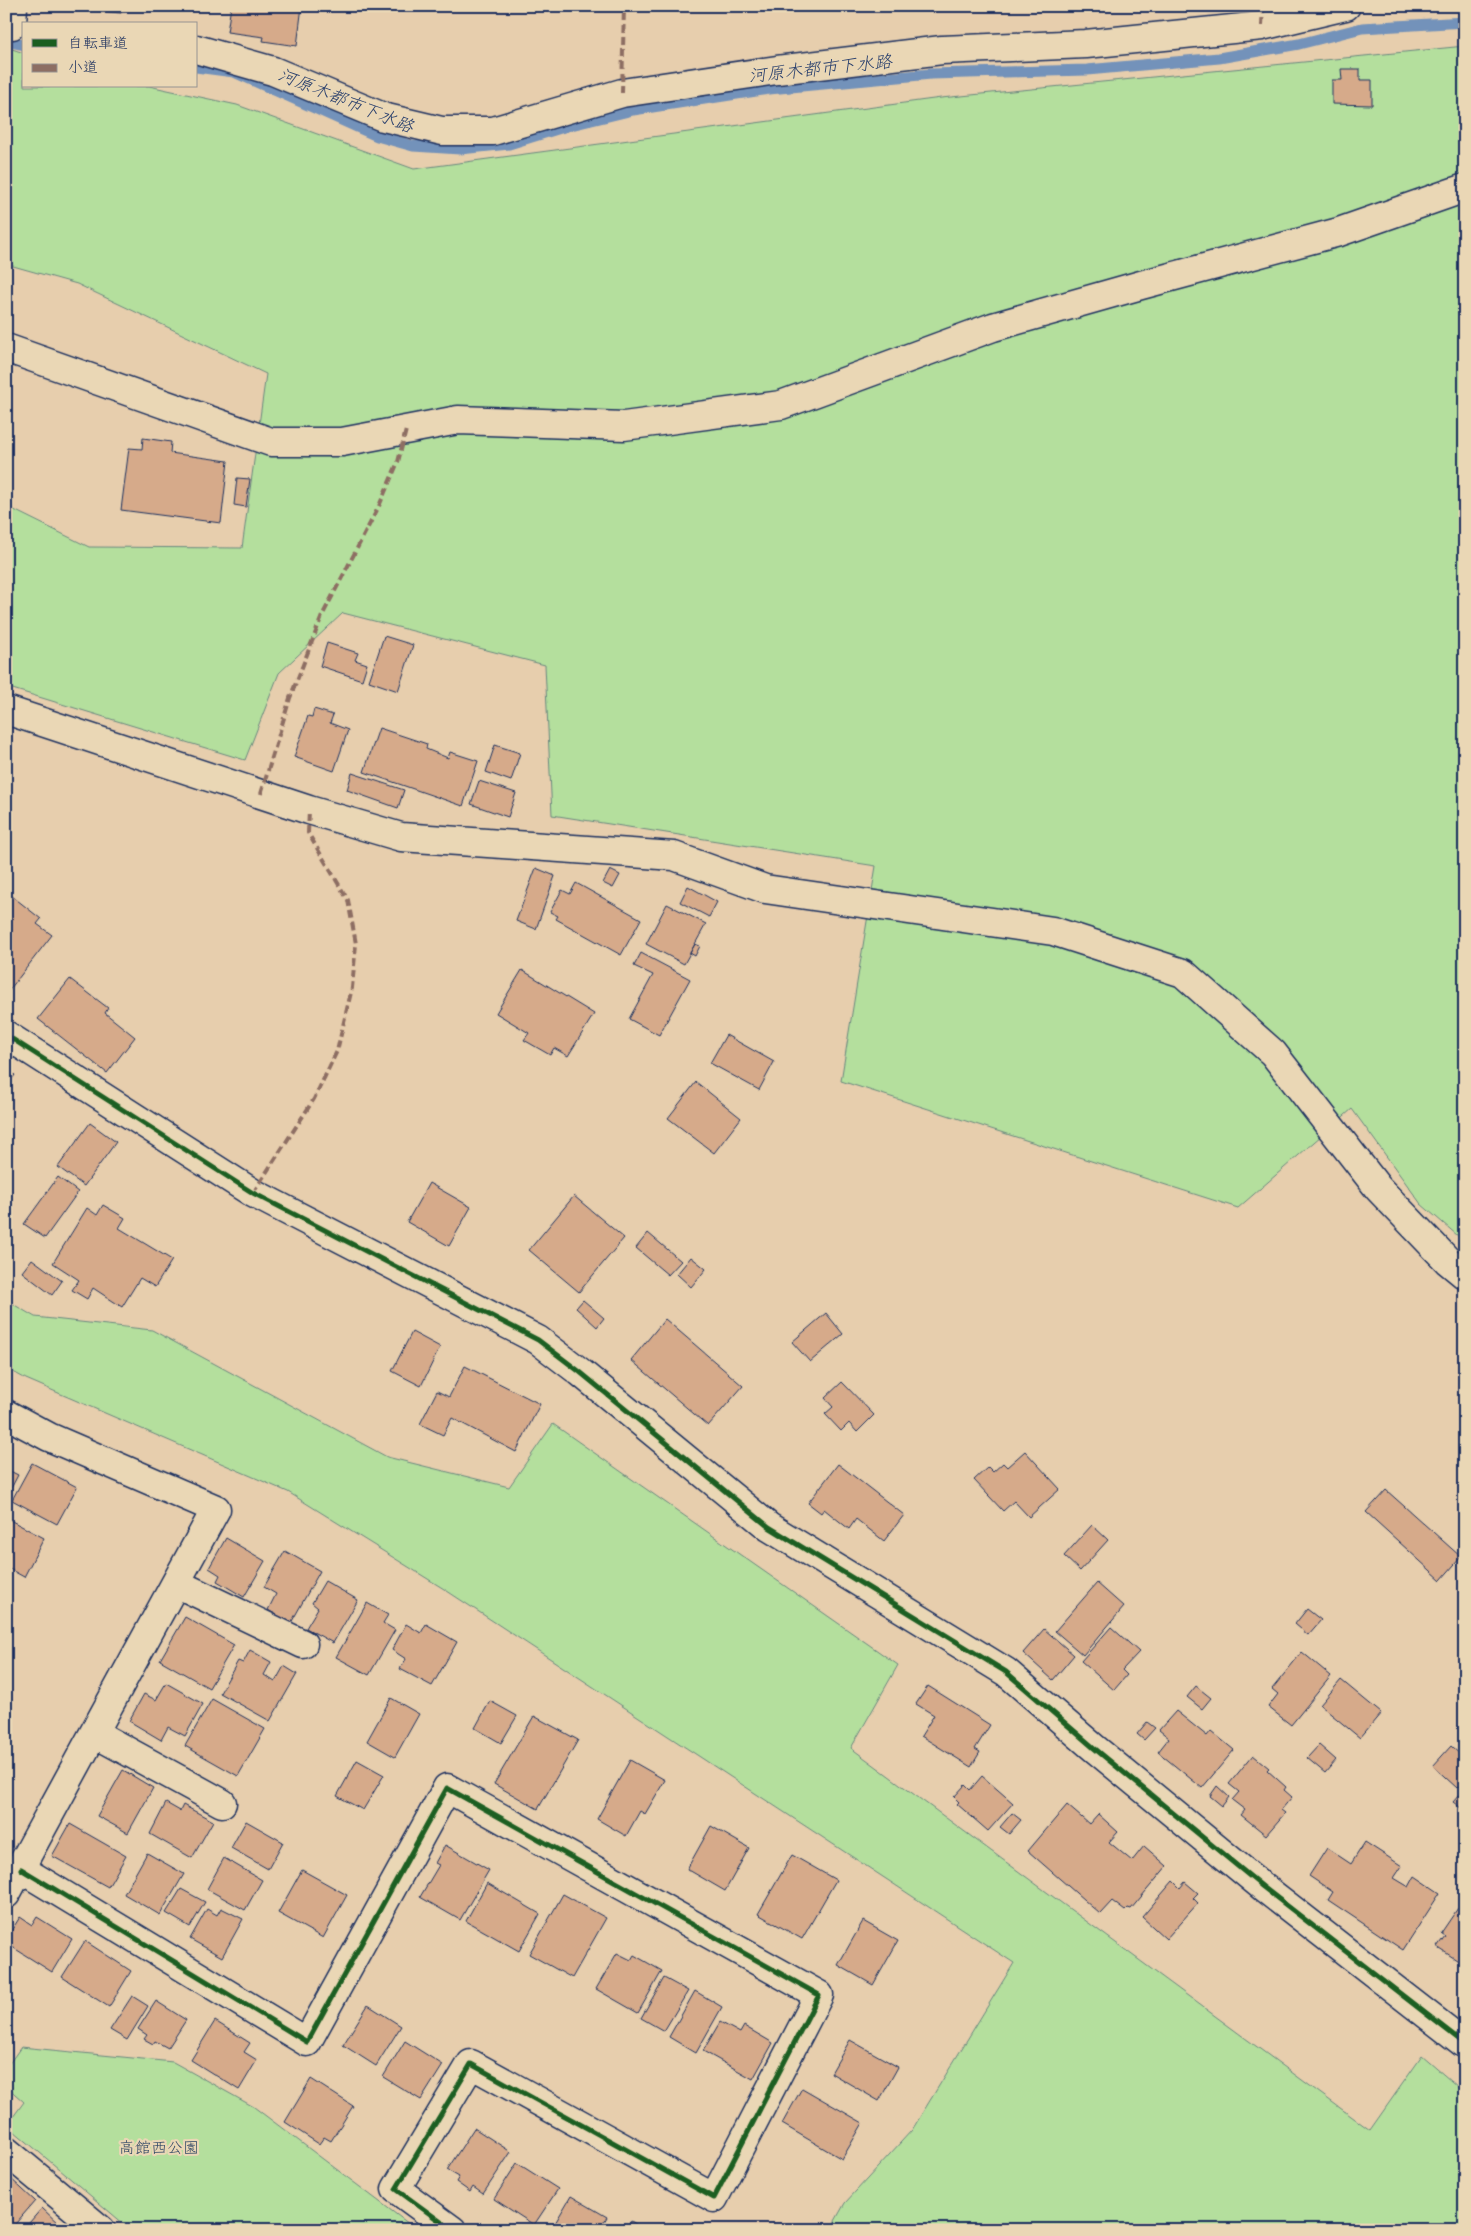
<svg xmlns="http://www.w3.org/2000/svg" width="1471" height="2236" font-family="'Patrick Hand','Klee One',sans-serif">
  <rect width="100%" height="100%" fill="#e7cead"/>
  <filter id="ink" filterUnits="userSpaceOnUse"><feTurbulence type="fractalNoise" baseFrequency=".02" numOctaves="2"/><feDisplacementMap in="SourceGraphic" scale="10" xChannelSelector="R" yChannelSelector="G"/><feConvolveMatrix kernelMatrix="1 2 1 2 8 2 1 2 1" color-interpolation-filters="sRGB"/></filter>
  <g filter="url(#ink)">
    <path fill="#b4df9d" stroke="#68877e" d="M1465,46v1196l-44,-38 -69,-95 -114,99 -397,-127 35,-215 -324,-51 -7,-150 -202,-52 -64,60 -34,87 -239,-73v-181l83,41 153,1 24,-174 -189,-90 -71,-20v-217l18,6v33h125l88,19 177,64 527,-71z
      M6,1300l29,17 117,13 235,127 122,30 44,-63 345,241 -47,83 519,382 52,-74 43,37v137h-635l15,-27 67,-73 102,-167 -570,-374 -156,-97 -262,-113 -20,-11z
      M21,2047l152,15 81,45 163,123h-286l-124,-105 17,-23 -18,-16v-18z"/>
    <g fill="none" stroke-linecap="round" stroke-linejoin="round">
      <path stroke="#7392ba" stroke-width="11" d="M6,41l18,4
        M196,67l38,5 143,64 36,10 47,3 49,-5 58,-18 66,-16 136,-21 162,-15 156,-4 132,-12 80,-14 63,-16 103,-6"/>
    </g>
    <path fill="#d6aa8a" stroke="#1b2f5e" d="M67,6h55l-1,7 -54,-5z
      M231,6h71l-5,40 -34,-5 1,-4 -37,-5z
      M1341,69h19v11h12v25l-40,-1v-24h10z
      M143,438l28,4 -1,11 58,8 -7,62 -100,-13 8,-62 13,1z
      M237,478l13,1 -4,28 -12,-2z
      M384,636l29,9 -15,46 -29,-10z
      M327,643l31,10 -3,7 12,4 -5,16 -42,-14z
      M314,709l19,6 -3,8 18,7 -14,41 -40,-14 14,-41 4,1z
      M379,728l48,16 -1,5 22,9 2,-6 28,9 -15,45 -99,-34z
      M495,745l25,8 -9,28 -25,-9z
      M352,773l52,17 -6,18 -51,-18z
      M479,781l37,12 -8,24 -37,-13z
      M536,868l19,8 -19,53 -20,-8z
      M610,870l10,5 -7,13 -10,-5z
      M576,883l65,36 -20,36 -65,-36 2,-3 -8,-4 12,-22 8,4z
      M688,886l29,16 -8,15 -29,-15z
      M12,896l29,23 -4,5 15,11 -45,58 -1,-90z
      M667,904l39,20 -22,40 -38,-20z
      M695,944l5,2 -5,10 -5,-3z
      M641,953l49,26 -31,56 -30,-16 24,-44 -19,-9z
      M522,970l72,44 -26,42 -14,-8 -4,7 -26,-15 5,-7 -33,-20z
      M70,979l38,29 -3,5 30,24 -28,36 -69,-54z
      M726,1035l48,27 -15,28 -49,-27z
      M6,1069l9,6 -9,12z
      M696,1082l45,36 -27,35 -46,-35z
      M90,1123l26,19 -32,44 -26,-19z
      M58,1177l20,15 -33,46 -21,-14z
      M429,1183l42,24 -22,39 -42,-24z
      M574,1196l50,42 -45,54 -50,-42z
      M103,1205l22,13 -6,10 53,32 -17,27 -15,-9 -18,29 -29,-19 -6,11 -15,-9 7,-10 -26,-17 34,-55 10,7z
      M648,1233l33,28 -13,14 -32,-27z
      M691,1257l15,12 -15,18 -14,-13z
      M32,1259l30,22 -10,14 -30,-23z
      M583,1300l21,18 -7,9 -21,-19z
      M826,1313l17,21 -33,28 -18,-20z
      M665,1319l78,67 -35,40 -77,-66z
      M412,1332l28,15 -19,39 -29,-15z
      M465,1366l75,38 -24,48 -64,-34 -9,17 -23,-11 17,-33 12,6z
      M842,1382l32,33 -17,17 -8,-9 -8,8 -16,-17 8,-7 -8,-9z
      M1025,1451l35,38 -31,28 -15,-16 -11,10 -29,-31 14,-13 5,5 10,-9 4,4z
      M32,1463l45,24 -20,37 -45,-24z
      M838,1464l66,51 -20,26 -28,-22 -7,10 -25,-20 -3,4 -13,-10z
      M6,1469l12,6 -11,21h-1z
      M1386,1490l75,67 -20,23 -75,-68z
      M6,1518l38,20 -20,39 -18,-10z
      M1092,1525l16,15 -28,31 -16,-15z
      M226,1538l39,23 -21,36 -27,-16 3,-6 -11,-7z
      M285,1551l35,20 -29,52 -23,-13 8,-16 -12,-7z
      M325,1581l33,19 -25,43 -27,-15 12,-20 -6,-5z
      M1097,1583l27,24 -41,48 -28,-24z
      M367,1603l21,12 -5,8 12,7 -26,45 -33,-18z
      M1307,1609l14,11 -13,15 -13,-11z
      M185,1617l49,28 -25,43 -49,-28z
      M406,1624l15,9 5,-9 31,18 -25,44 -32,-17 6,-10 -14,-9z
      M1111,1627l28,25 -17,18 5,5 -13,15 -33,-29z
      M1044,1629l30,26 -21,25 -30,-27z
      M250,1650l21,12 -7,13 11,7 9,-16 13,8 -27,47 -50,-28 18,-32 5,2z
      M1302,1652l29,24 -40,49 -23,-18 10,-13 -6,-5z
      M1341,1680l40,33 -21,25 -40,-33z
      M166,1683l37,21 -18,32 -17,-9 -7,13 -32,-19 15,-27 12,6z
      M928,1686l62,39 -15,24 5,3 -9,15 -50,-31 13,-21 -18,-11z
      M1196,1686l15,12 -9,11 -15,-12z
      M391,1698l28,16 -24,43 -28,-16z
      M212,1699l53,30 -27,47 -53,-30z
      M490,1701l27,15 -16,27 -26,-15z
      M1176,1711l31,25 4,-5 23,19 -32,38 -44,-36 11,-14 -10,-8z
      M534,1716l44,24 -40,69 -44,-25z
      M1147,1722l8,6 -11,12 -7,-6z
      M1319,1745l17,15 -11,13 -18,-15z
      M1451,1746l14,13v21l-8,8 -24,-22z
      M1253,1755l16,13 -2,2 19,17 -2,3 8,7 -11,13 4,3 -19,22 -25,-20 4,-5 -13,-10 7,-8 -10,-8z
      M357,1760l27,15 -21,35 -26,-14z
      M630,1760l35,20 -20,34 -5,-3 -14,25 -29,-17z
      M123,1770l30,18 -25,45 -31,-17z
      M982,1776l31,27 -25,28 -31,-27 2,-2 -5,-5 11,-12 5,5z
      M1217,1786l12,11 -7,9 -12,-10z
      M1465,1788v23l-12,-9z
      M166,1803l14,8 3,-6 30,16 -21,37 -42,-24z
      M1067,1805l22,19 9,-10 20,18 -9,10 23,19 12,-15 23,20 -36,43 -3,-1 -3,3 -13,-10 -12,13 -72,-63z
      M1012,1813l9,7 -12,14 -9,-7z
      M246,1821l37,21 -15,27 -37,-21z
      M70,1824l56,32 -18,31 -56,-31z
      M711,1826l38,22 -24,43 -38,-22z
      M1365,1842l37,24 -8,12 15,9 6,-11 25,17 -37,57 -75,-50 5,-8 -24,-16 18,-28 24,16z
      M445,1845l44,25 -29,50 -40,-23 19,-32 -4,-2z
      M147,1853l37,21 -24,41 -36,-21z
      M792,1855l44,25 -34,59 -44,-25z
      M224,1858l38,22 -17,30 -38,-21z
      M302,1870l45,25 -24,43 -45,-25z
      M1173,1881l7,7 5,-6 13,11 -5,5 5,5 -32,36 -24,-22z
      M487,1883l53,31 -21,37 -53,-30z
      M181,1889l24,13 -15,25 -24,-14z
      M563,1894l43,24 -34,60 -43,-24z
      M221,1908l22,11 -21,38 -32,-18 17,-30 10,6z
      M1458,1908l7,4 -2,52 -26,-17 8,-11 -4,-3z
      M20,1917l12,8 5,-8 35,22 -20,33 -46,-29v-4z
      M863,1921l35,20 -25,44 -35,-20z
      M85,1941l46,30 -22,36 -47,-30z
      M617,1953l14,7 3,-5 28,16 -24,42 -42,-24z
      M664,1978l24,13 -24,40 -23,-13z
      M695,1991l27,16 -26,46 -27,-16z
      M132,1996l16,10 -21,34 -17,-10z
      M156,2001l30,19 -18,28 -13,-7 -2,3 -9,-5 3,-4 -9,-6z
      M368,2005l33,21 -25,40 -33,-21z
      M215,2021l35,22 -6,9 13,8 -18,30 -48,-30z
      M720,2022l20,11 4,-7 29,17 -20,36 -50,-28z
      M850,2040l48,27 -19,34 -48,-28z
      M405,2041l38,24 -22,35 -38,-23z
      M311,2079l42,27 -22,35 -7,-4 -5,7 -34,-22z
      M802,2088l61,35 -21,36 -60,-35z
      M474,2128l37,24 -28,42 -10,-7 -3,5 -14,-10 3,-5 -12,-7z
      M517,2163l41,26 -24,36 -40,-26z
      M8,2176l27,25 -25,29h-4z
      M571,2196l36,21 -8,13h-48z
      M42,2208l18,17 -4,5h-33z
      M631,2221l14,9h-19z"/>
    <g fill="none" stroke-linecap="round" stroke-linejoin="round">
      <g stroke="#1b2f5e" stroke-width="31">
        <path id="minor" d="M12,25l1,-19
          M196,49l77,22 110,46 59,14h51l129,-38 155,-23 165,-20 144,-6 176,-18 84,-20
          M6,348l265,94h71l116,-22 166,6 157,-21 212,-78 148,-42 198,-53 126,-44
          M6,710l303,100 92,27 273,19 91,33 288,42 130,42 90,80 105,135 70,73 17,14
          M6,1035l247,158 285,147 42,32 189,155 237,145 88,76 169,139 202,157
          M6,1414l43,23 167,72 -210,385
          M176,1583l127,61
          M94,1733l128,70
          M21,1869l286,173 140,-254 372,207 -105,203 -243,-134 -75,125 56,41
          M6,2151l95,79"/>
      </g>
      <use href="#minor" stroke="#ead7b5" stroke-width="28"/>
      <path stroke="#8d6e63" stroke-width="4" stroke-dasharray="8 4" stroke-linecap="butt" d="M1262,26l1,-20
        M622,93l2,-87
        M261,794l29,-96 32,-82 57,-110 19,-44 8,-32
        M253,1193l61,-94 23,-48 15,-63 4,-44 -8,-44 -40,-67 1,-23"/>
      <g stroke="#ead7b5" stroke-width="8">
        <path id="cycleway" d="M6,1035l247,158 285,147 42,32 189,155 237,145 88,76 169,139 202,157
          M21,1869l286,173 140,-254 372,207 -105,203 -243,-134 -75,125 56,41"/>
      </g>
      <use href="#cycleway" stroke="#1b5e20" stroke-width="5"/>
    </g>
  </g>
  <g text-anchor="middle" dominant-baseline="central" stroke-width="4.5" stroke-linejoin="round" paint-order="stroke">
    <g font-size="16" fill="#324967" stroke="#ead7b5">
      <text x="159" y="2147">高館西公園</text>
    </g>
    <g font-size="18" font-style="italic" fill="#2a406d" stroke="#ead7b5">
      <text transform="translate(820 68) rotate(-6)">河原木都市下水路</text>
      <text transform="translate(346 100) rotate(22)">河原木都市下水路</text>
    </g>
  </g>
  <rect width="1471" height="2236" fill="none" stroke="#ead7b5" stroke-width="25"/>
  <rect x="12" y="12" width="1446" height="2211" fill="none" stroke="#1b2f5e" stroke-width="2" filter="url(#ink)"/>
  <rect x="22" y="22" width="175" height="65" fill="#ead7b5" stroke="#979492"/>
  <rect x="32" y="39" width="25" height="8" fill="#1b5e20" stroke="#979492"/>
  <text x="68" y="48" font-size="15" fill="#1b2f5e">自転車道</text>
  <rect x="32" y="64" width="25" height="8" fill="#8d6e63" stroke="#979492"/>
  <text x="68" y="72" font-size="15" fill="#1b2f5e">小道</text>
</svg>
